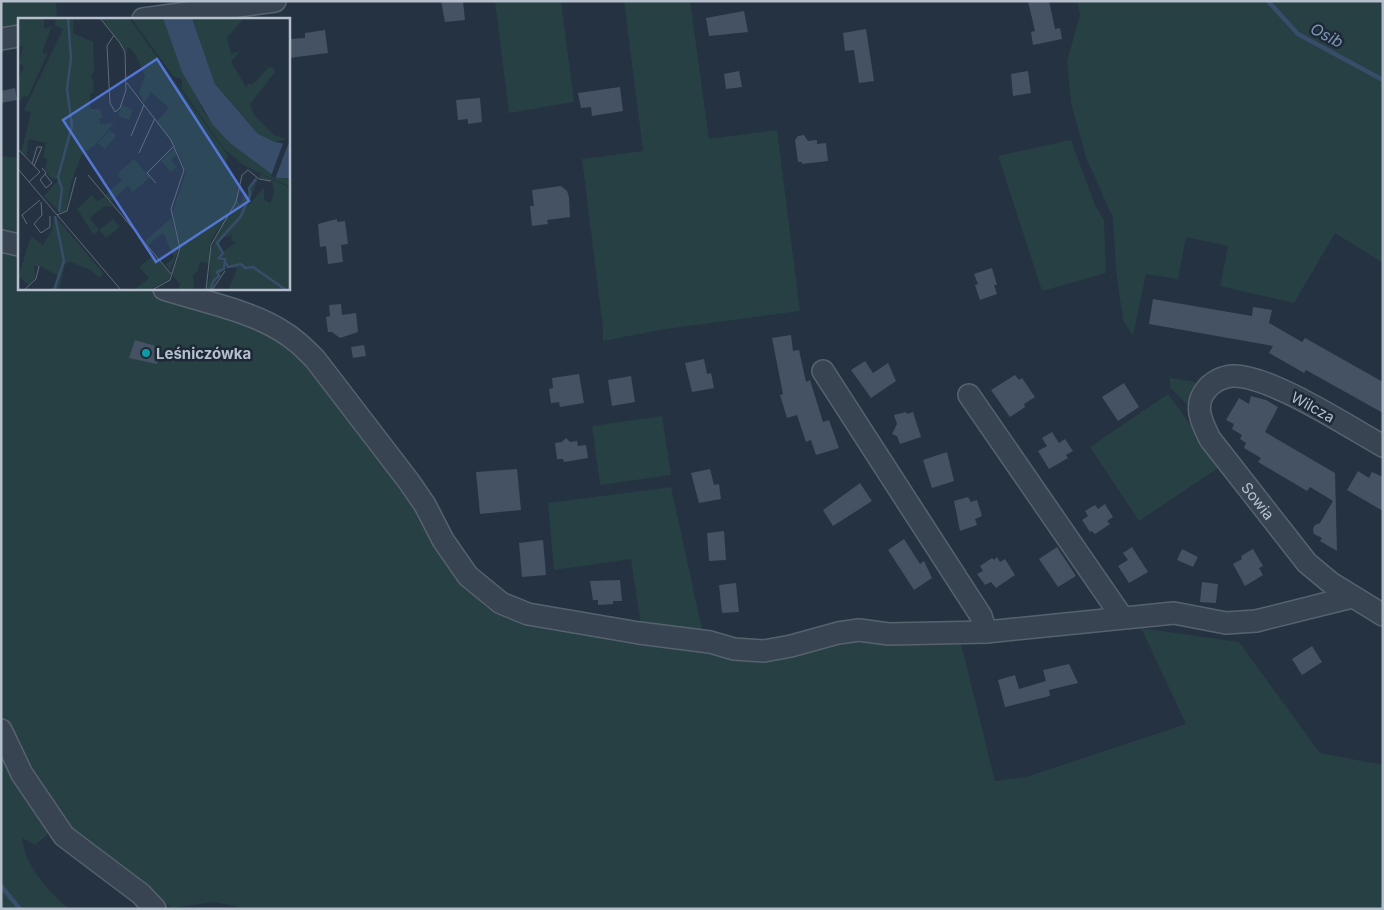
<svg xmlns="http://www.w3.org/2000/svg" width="1384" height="910" font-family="Inter,sans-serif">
  <rect width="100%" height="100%" fill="#253242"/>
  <path fill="#274043" d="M1,1h55l1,18h-38v6l-18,3z
    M495,1h66l13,101 -65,11z
    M624,1h66l19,138 68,-9 23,181 -134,18 -63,12v-12l-21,-170 61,-8z
    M1077,1h306v262l-48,-30 -41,70 -74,-17 8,-40 -42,-9 -8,42 -32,-5 -13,62 -10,-16 -7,-50 -3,-52 -27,-61 -15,-54 -4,-42 13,-46z
    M1071,140l24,65 9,15 2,53 -64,18 -44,-135z
    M1,156l18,2v78l-18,-1z
    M1,247l18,5v37h124l120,40 52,45 87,110 39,72 45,51 48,19 142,19 87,17 95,-22h102l35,141 31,-4 160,-53 -45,-96 98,14 81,111 63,12v143l-1134,1 -35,-7 -42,6 -79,-58 -44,-26 -2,11 -12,10 -13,-7c3,28 26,53 47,71h-68v-173l11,2 -11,-25z
    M1170,378l25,4 4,3 -6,26 -23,-24z
    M1168,394l53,72 -82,55 -49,-74z
    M662,416l9,59 -71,10 -8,-59z
    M671,487l32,147 -62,-7 -10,-68 -77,11 -6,-67z"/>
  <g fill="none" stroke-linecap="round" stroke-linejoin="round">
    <path stroke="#384d6a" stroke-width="4.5" d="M1268,1l30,33 85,46
      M1,886l19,23"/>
  </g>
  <path fill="#445264" d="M441,1h22l2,19 -20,2z
    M1028,1h21l6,28 5,-1 2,11 -29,6 -2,-13 4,-1z
    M744,11l4,21 -39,4 -3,-18z
    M866,29l8,52 -15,2 -5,-33 -9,1 -2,-18z
    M325,30l3,23 -39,5v-19l16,-1v-5z
    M739,71l3,16 -16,2 -2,-15z
    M1028,71l3,22 -18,3 -2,-22z
    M620,87l3,24 -31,5 -1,-9 -10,1 -3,-15z
    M15,88l2,12 -16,3v-12z
    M480,98l2,24 -14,2v-5l-10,1 -2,-20z
    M804,135l4,6 9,-1v4l9,-1 2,18 -26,3v-2h-4l-3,-22 3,-4z
    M561,186l6,5 2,6 1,20 -23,3 1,4 -16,2 -2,-20h4l-2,-16z
    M337,219v3l8,-1 3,23 -7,1 2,17 -15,2 -2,-18 -6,1 -2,-23z
    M992,268l5,17h-3l3,9 -17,6 -5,-15 3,-1 -4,-10z
    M1153,299l99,17 1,-9 19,3 -3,13 33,19 3,-4 78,44v31l-77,-43 -2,3 -35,-20 4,-7 -124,-22z
    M341,304l1,11 14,-2 2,19 -18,6 -8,-6h-4l-2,-15 4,-1 -1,-11z
    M791,335l2,16 6,-1 7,32 4,-2 13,42 6,-2 10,28 -23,7 -5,-15 -5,2 -9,-27 -10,3 -7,-23 3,-1 -11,-56z
    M135,340l27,8 -5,16 -28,-6z
    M364,345l2,11 -13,2 -2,-11z
    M704,359l3,15 4,-1 3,15 -22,4 -7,-29z
    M865,361l8,12 15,-10 8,18 -25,17 -20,-28z
    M579,374l5,29 -24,4 -1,-5 -8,1 -2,-14 4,-1 -1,-10z
    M1015,375l4,5 3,-2 13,19 -11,7 1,3 -15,10 -19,-27z
    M631,376l4,26 -23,4 -4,-26z
    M1124,383l15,24 -21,14 -16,-24z
    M1251,396l15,4 12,7 -13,25 70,41 2,78 -17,-10 2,-3 -8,-4 -1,-5 2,-4 5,-2 13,-22 -23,-14 -3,4 -49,-29 3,-4 -17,-10 2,-5 -6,-4 2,-4 -10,-6 2,-5 -8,-4 13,-22 10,6z
    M906,412l1,2 6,-2 8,25 -21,7 -3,-8 -5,-2 5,-10 -3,-9z
    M1052,432l7,11 6,-4 8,12 -7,4 2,3 -19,11 -11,-18 9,-5 -5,-8z
    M566,438l4,4 7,-1 1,5 8,-1 2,13 -24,4 -1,-3h-6l-2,-16 7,-1z
    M947,452l7,29 -22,7 -9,-28z
    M517,469l4,41 -41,4 -4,-42z
    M710,469l4,16 5,-1 2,15 -22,4 -8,-30z
    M1358,471l11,7 3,-6 11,5v34l-36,-21z
    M860,483l12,18 -39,25 -10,-16z
    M968,497l3,5 6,-2 5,16 -7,3 2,6 -17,6 -6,-30z
    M1105,504l8,13 -6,4 3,3 -15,10 -3,-3 -2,1 -8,-12 6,-4 -3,-5 10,-6 3,4z
    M724,531l2,29 -17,1 -2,-28z
    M904,539l16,25 4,-3 8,17 -18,12 -26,-40z
    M543,540l3,35 -24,2 -3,-34z
    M1057,547l19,29 -18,11 -19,-28z
    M1132,547l16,25 -19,11 -11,-17 10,-6 -5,-7z
    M1182,549l16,8 -5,10 -16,-7z
    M1253,549l10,17 -4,2 4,7 -18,11 -12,-22 9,-5 -1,-3z
    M997,557l3,5 5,-3 10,16 -19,13 -5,-6 -6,3 -8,-11 6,-3 -3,-5 12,-8 2,2z
    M620,580l2,21h-9v3l-15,1v-5h-5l-3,-19z
    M1202,582l16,2 -2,19 -16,-1z
    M736,583l3,29 -17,1 -3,-28z
    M1312,646l10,16 -20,13 -10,-16z
    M1069,664l9,19 -29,7 1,6 -45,11 -7,-27 17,-5 4,14 27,-8 -3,-11z"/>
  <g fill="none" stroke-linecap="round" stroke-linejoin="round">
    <g stroke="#57626f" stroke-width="24">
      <g id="minor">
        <path d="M143,19l132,-18"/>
        <path d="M1,39l18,-3"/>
        <path d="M1,241l18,4"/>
        <path d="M164,289c34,11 86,22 116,41 14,8 24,18 35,29l95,124 15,22 18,35 25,36 33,27 27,11 111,19 71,9 24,7 30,2 27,-5 47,-13 21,-3 30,4 97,-2 188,-19 52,10 30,-2 96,-24"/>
        <path d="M823,371l158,245 5,16"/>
        <path d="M969,395l153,222"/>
        <path id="s1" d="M1383,446c-34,-19 -115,-72 -151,-70 -10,1 -20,6 -26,14 -13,16 -4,33 4,49l97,124 24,20 52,32"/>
        <path d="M1,730l21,44 42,62 77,58 14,15"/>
      </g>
    </g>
    <use href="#minor" stroke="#394452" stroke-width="21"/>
  </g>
  <circle fill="#0f9aa8" stroke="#1e2937" stroke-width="2" cx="146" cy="353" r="5"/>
  <g text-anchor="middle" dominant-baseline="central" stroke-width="5" stroke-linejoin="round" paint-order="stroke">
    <g font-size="15" font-weight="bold" fill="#b6bfcc" stroke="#1e2937" text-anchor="start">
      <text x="156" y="353">Leśniczówka</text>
    </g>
    <g font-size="15" fill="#b6bfcc" stroke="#1e2937">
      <text transform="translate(1313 407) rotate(29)">Wilcza</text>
      <text stroke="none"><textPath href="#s1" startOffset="329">Sowia</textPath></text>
    </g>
    <g font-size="16" font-style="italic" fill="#7c95b4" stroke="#1e2937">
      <text transform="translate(1327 35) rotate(28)">Osib</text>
    </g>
  </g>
  <g transform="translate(18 18)">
    <rect width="272" height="272" fill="#253242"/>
    <path d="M0,0h26v11l8,-3 -10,26 3,2 3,-3 -2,6 -18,40 -4,-1 -6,7v-23l6,-13 -4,-3 -2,4 5,-21 -3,-1 -2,4zM39,0h25l-2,3 -6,-2 -1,14 20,9 1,29 -3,5 3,8 -1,9h-3v16h10l3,9 -4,1 2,5 13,-1 -19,22 -13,9 -11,29 -5,29h-6l-16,-16 15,-17h-7l-7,-9 2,-11 -4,-2 3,-14 -18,-4 -1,17 -6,-3 10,-40 -7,-3 39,-81 -9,-4zM83,0h28l99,138 -2,5 12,23 -1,18 4,1 4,-12 3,4 8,-19 2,3 -10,27 16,-19v13l6,3 4,-11 -2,-11 -13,-2 2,-5 29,14v102h-62l9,-21 -11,-4 -14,25h-6l4,-14v-24l12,-28 -10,14 -3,10v15l-9,-1 -2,9 -5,4 1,15h-16l2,-6 -8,-9 9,-28 -9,-34 14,-41 -9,-22 -20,-29 12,-13 -18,-16 -7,11 -5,-11 6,-16 -10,-22 -5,-6h-3v5zM213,217l1,6 5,1 -15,10 -4,-12zM113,0h32l40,93 28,33 45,32 14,2v9l-45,-21 -21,-17 -42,-60v-10l-9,-3zM174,0h52l-17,20 4,16 9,-3 -9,11 15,25 3,-4 3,2 17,-18 5,1 1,4 -25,32 4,11 20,20 13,4 -12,3 -17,-8 -43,-50zM104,87l11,5 -4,10 -11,-4zM92,112l6,6 -11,13 -7,-6zM156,130l3,6 -6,6 6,7 -6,5 -10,-11zM116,141l16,18 -17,15 -5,-6 -17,15 -6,-6 17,-15 -5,-6zM74,177l5,6 8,-4 8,10 -9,-1 -14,12 9,12 14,-11 7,8 -14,11 -7,-8 -5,5 -17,-26zM36,197l50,59 -5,4 -8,-8 -21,-8 -5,2 -6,26h-18l13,-2 3,-13 -16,-8 -7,-1 2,12 -8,7 -8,-8 -2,1 11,-36 3,-5 11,8 9,-15zM153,200l9,28 -10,25 -4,-6 8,-8 -11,-24 -15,12 -3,-4zM136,237l16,19 -1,5 -20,11h-15l15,-12 -10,-11z" fill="#274043" fill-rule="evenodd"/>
    <path d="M145,0h29l23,66 43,50 17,8 15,3v33h-13l-46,-34 -18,-19 -31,-53z" fill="#384d6a"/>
    <path d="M266,123l5,1 -14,37 -4,-3z" fill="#253242"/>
    <path fill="none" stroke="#384d6a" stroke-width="2.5" d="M41,194l3,-23 -4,-12 14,-51 -5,-37 4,-30 -3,-41M207,244l3,5 13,-3 4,4 8,-1 33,23M36,272l10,-29 -9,-45M192,272l4,-10 5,-4 -2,-4 7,-3 1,-10 -6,-1 4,-5 -6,-10 24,-27 9,-21 -1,-7 7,-9"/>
    <path fill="none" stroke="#5f6a79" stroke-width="1" d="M82,0l20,25 5,9 1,38 -6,18 -5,4 -5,-9 -3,-57 7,-11M109,65l44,57 13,30 -13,39 9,39 -10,32 -18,10M113,118l13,-31M0,131l22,23 -11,10M121,135l16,-35M14,146l5,-17h5l-8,19M24,150l4,5 -6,7 6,8M0,151l103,121M27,156l7,9 -6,5M70,157l83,99M138,165l-9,-10 27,-27M23,184l1,13 -8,9 7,9 9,-6v-11M39,197l10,-4 9,-34M9,206l-5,-9 18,-15M6,272l12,-11 3,-13M188,272l5,-45 25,-43 6,-27 6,-5 11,9 12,2M194,272l13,-19"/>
    <path fill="#5376d4" fill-opacity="0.15" stroke="#5376d4" stroke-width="2.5" d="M139,41l92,142 -93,61 -93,-142z"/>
    <rect width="272" height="272" fill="none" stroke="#b6bfcc" stroke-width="2.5"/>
  </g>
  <rect width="1384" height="910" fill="none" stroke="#b6bfcc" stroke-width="5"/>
</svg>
